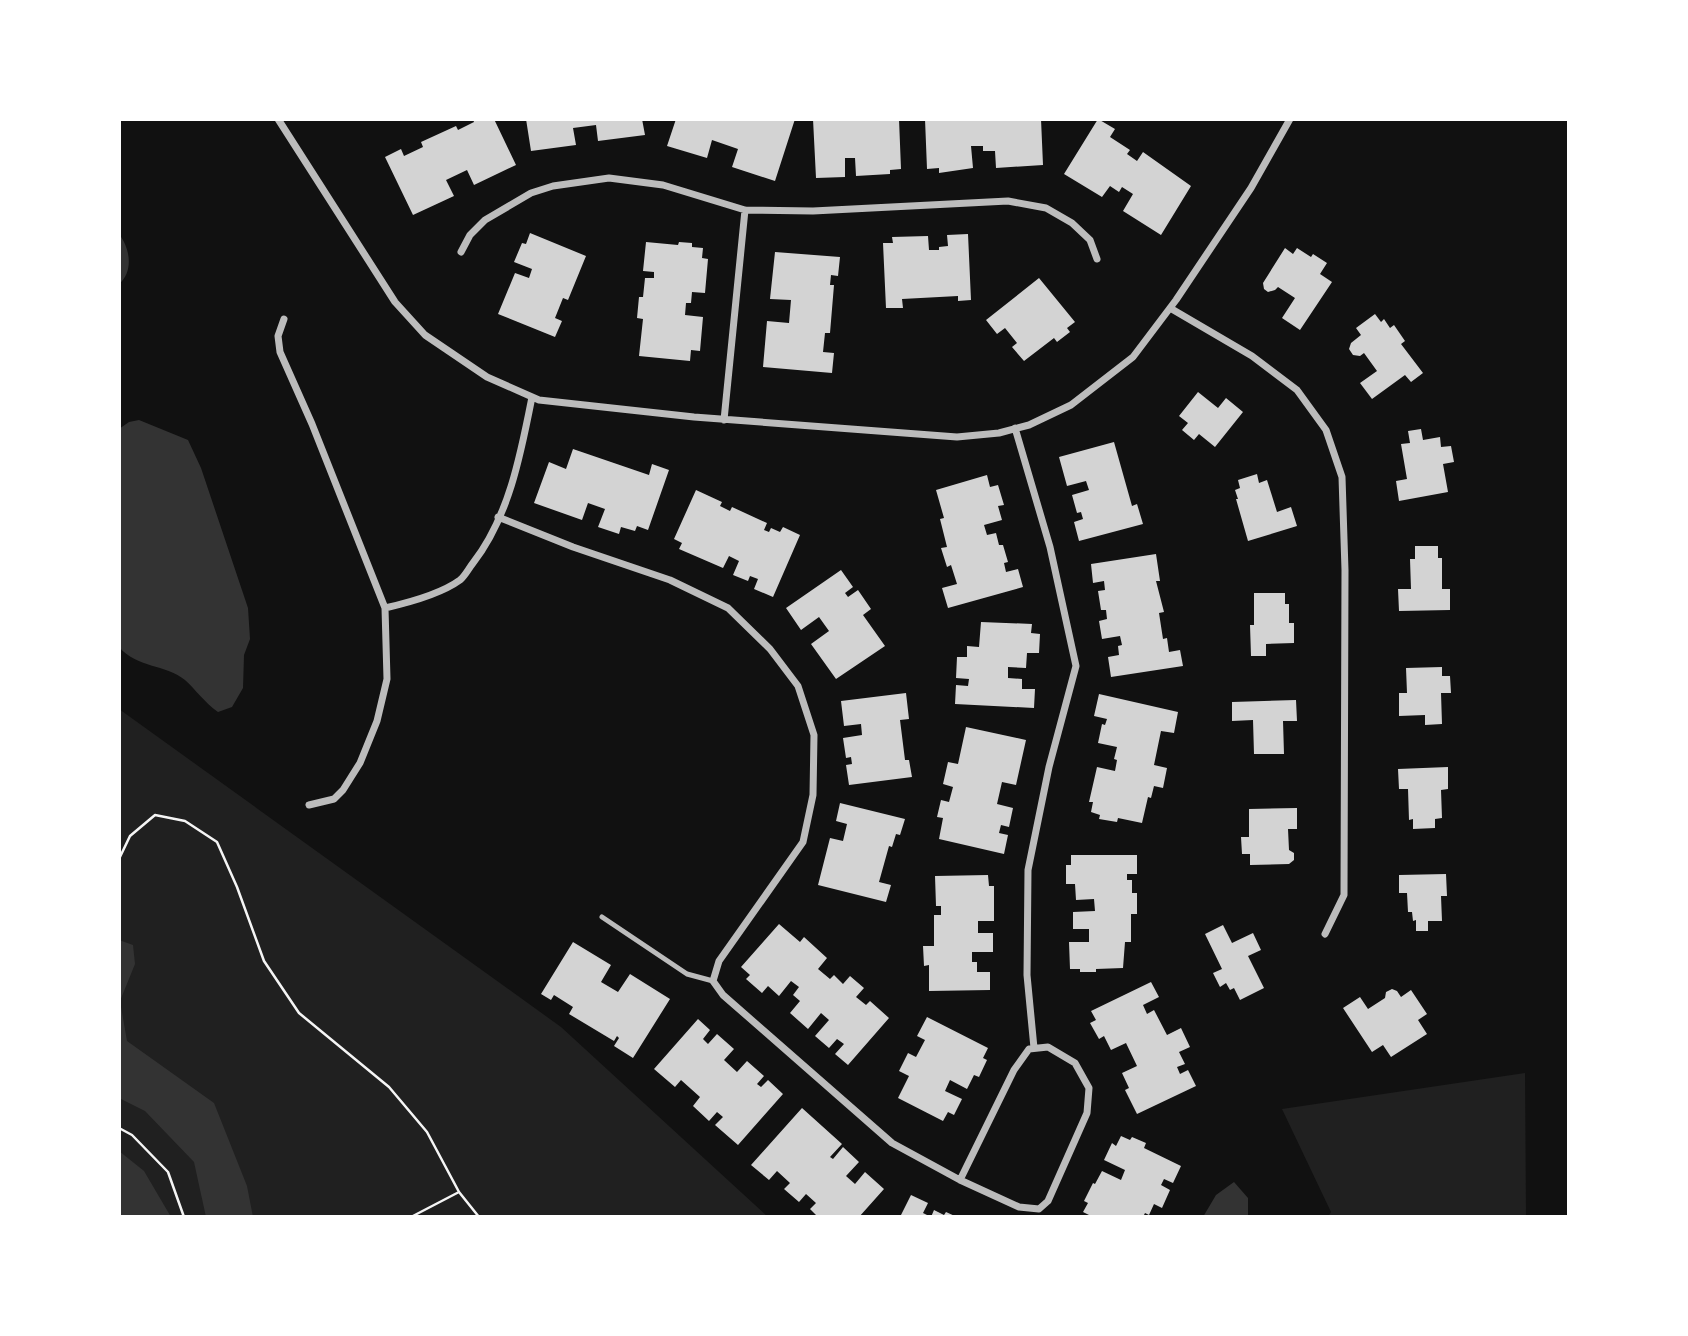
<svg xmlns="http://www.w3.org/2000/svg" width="1688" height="1336" font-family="'Sofia Sans Condensed',sans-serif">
  <rect width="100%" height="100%" fill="#111"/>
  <path fill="#202020" d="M119,709l442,318 207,190h-649z
    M1525,1073l1,144h-198l3,-5 -49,-103z"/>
  <path fill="#333" d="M119,234c11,14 15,37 0,50z
    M139,420l49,20 13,28 47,140 2,31 -6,16 -1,33 -11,19 -14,5c-14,-10 -22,-22 -33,-32 -20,-16 -48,-12 -66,-33v-218l10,-7z
    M119,940l14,5 2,19 -15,37 7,40 87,62 33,83 6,31h-47l-12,-55 -49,-51 -26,-13z
    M119,1151l25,20 27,46h-52z
    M1234,1182l14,16v19h-45l13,-22z"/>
  <path fill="#d3d3d3" d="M473,119h21l22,46 -42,20 -7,-15 -21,10 8,16 -41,19 -28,-58 16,-8 3,7 19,-9 -2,-5 35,-16 2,4 16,-8z
    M526,119h116l3,16 -47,6 -2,-16 -23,3 3,17 -45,6z
    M676,119h119l-20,62 -43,-14 6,-18 -26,-9 -5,18 -40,-12z
    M813,119h86l2,50 -11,1v4l-34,2 -1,-18h-10v19l-29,1z
    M925,119h116l2,46 -47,3 -1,-17h-12v-5h-12l2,22 -34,5v-5l-12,1z
    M1098,119l17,10 -5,8 20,13 -3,4 10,7 6,-9 48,34 -30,49 -38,-24 10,-17 -11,-7 -3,5 -9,-6 -8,11 -38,-23z
    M530,233l56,23 -18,44 -5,-2 -8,20 7,3 -7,16 -57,-23 17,-41 14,5 3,-9 -18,-7 8,-19 4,1z
    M968,234l3,66 -13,1v-5l-56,3 1,9h-17l-3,-65h10l-1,-6 36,-1 1,14h10v-3l9,-1 -1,-11z
    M646,242l32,3 1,-3 13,1v4l11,1 -1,10 6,1 -3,34 -13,-1 -1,11h-5l-1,12 18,2 -3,34 -9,-1 -1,11 -51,-5 4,-37 -6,-1 2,-21h4l2,-19h9v-6l-11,-1z
    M1285,248l8,6 4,-6 14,9 2,-3 14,9 -7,11 12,8 -32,48 -18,-12 13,-20 -17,-11 -3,3 -7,2 -4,-3 -1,-6z
    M775,252l65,5 -2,19 -7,-1 -1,10h4l-4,48h-5l-2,19 11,1 -2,20 -69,-6 4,-46 22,2 2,-23 -21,-1z
    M1039,278l36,44 -8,6 3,4 -13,10 -3,-4 -30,23 -12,-14 5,-4 -12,-15 -8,6 -11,-14z
    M1375,314l6,8 3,-3 6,9 4,-3 11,16 -4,3 22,29 -12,9 -6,-7 -33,24 -12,-16 17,-12 -13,-18 -4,3 -7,-1 -4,-6 2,-6 10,-8 -5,-7z
    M1198,392l20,16 8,-10 17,14 -28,35 -16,-13 -5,6 -12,-10 6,-7 -9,-7z
    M1421,429l2,11 17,-3 1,10 10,-1 3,16 -11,2 5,28 -49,9 -3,-20 11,-2 -6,-35 9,-1 -2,-12z
    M1114,442l18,64 5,-2 6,20 -64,17 -5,-19 9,-3 -2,-7 -4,1 -5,-18 17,-5 -3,-9 -19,5 -8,-29z
    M573,449l76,26 3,-11 17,6 -21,60 -11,-4 -2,5 -14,-4 -2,7 -21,-7 7,-18 -17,-6 -6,17 -48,-17 15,-41 17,7z
    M1257,474l2,9 8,-3 10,32 14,-5 6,19 -49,15 -12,-42h2l-3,-9 5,-2 -2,-8z
    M987,475l3,12 8,-2 6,20 -6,1 4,14 -18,5 3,10 9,-2 3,12h4l5,17 -4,1 2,9 12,-3 5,18 -75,21 -6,-20 15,-4 -6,-19 -4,2 -6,-19 6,-1 -7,-28 4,-1 -8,-28z
    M696,490l26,12 -2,4 10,5 2,-4 35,16 -3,7 5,2 2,-4 9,4 3,-5 17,8 -27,62 -19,-8 4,-10 -8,-3 -2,5 -15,-6 6,-14 -10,-5 -6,12 -44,-19 3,-6 -8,-4z
    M1415,546h23v12h4v31h8v21l-51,1 -1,-22h13l-1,-30h5z
    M1156,554l4,27h-4l8,31 -5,1 4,26 4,-1 2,14 11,-2 3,16 -72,11 -3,-20 11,-2 -1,-9 4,-1 -2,-9 -18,3 -3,-18 8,-2 -1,-9h-5l-3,-19 7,-1 -1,-9 -11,2 -2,-19z
    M841,570l12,17 -8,6 3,4 10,-7 13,19 -8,6 22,31 -49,33 -25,-35 18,-13 -10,-14 -18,13 -15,-22z
    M1254,593h31v11h4v19h5v20l-28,1v12h-15l-1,-31h4z
    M981,622l51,2 -1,9 9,1 -1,19h-12l-1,15 -18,-1v11l14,1v10h13l-1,19 -79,-4 1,-19 12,1 1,-7 -13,-1 1,-21h10v-11l12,1z
    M1442,667v9h8l1,17h-10l1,31 -17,1v-10l-26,1v-23h8l-1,-25z
    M906,693l3,26 -9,1 5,40h4l3,17 -63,8 -3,-20 6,-1 -1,-7 -5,1 -3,-20 19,-3 -1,-11 -17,2 -3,-25z
    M1099,694l79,18 -4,21 -13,-2 -7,34 13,3 -4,20 -9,-2 -3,12 -3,-1 -6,26 -24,-5 -1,4 -18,-3 1,-4 -9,-3 2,-10h-4l8,-35 18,4 2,-11 -3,-1 3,-12 -19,-4 4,-19 3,1 2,-6 -13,-3z
    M1296,700l1,21h-14l1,33h-30l-1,-34 -21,1v-19z
    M966,727l60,13 -10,45 -14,-3 -5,22 16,4 -4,19 -8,-2 -2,8 9,2 -4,19 -65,-15 4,-21 -6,-1 4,-17 8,2 4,-15 -10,-3 5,-22 10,2z
    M1448,767v22l-7,1 1,28 -7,1v9l-22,1v-10l-4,1 -1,-31h-9l-1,-20z
    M840,803l65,16 -5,16 -4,-1 -4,13 -3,-1 -10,36 12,3 -5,17 -68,-17 12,-47 13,3 4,-17 -11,-3z
    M1297,808v21h-9l1,21 5,3v7l-5,4 -39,1v-11h-8l-1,-17h8v-28z
    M1071,855h66v19h-10v6h5v13h5v21h-6v28h-6l-2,26 -27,1v3h-16v-3h-10l-1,-27h20v-13h-16v-17l22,-1 -1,-12 -18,1 -1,-16h-9v-19h5z
    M1446,874l1,22h-6l1,25h-14v10h-12v-11l-3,1 -1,-9h-4l-1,-19h-8v-18z
    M988,875l1,11h5v35h-16v12h15v19h-21v10h5v10h13v18l-61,1v-26l-5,1 -1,-20h11v-31h7v-9h-5l-1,-30z
    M779,924l21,18 4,-5 23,21 -9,11 12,10 4,-4 9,9 7,-8 14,12 -8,9 10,8 4,-4 19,17 -41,47 -13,-11 9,-10 -7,-5 -8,9 -14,-12 14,-16 -8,-7 -13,16 -18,-16 10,-12 -7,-6 6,-8 -8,-6 -12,15 -11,-10 -6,7 -16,-14 4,-4 -9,-8z
    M1223,925l9,18 21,-10 8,17 -13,6 16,32 -24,12 -6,-12 -4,2 -4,-7 -6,4 -7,-14 9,-4 -17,-35z
    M573,942l38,23 -10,17 17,10 12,-18 40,25 -37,59 -19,-12 5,-8 -2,-2 -3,5 -45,-27 4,-7 -19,-12 -3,5 -10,-6z
    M1151,982l8,15 -16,8 4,9 7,-4 13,25 14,-7 9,19 -11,5 6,12 -8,3 3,7 8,-4 8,16 -59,28 -12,-24 4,-2 -7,-15 15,-7 -11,-23 -15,7 -7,-14 -5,3 -9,-16 6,-3 -5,-9z
    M1392,989l5,2 4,6 10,-7 16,24 -9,6 9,14 -36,23 -8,-12 -11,7 -29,-44 17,-11 8,12 17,-11 1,-6z
    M927,1017l61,31 -5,10 4,2 -8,17 -5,-2 -7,14 -17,-9 -5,11 17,8 -8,16 -6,-3 -5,9 -45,-23 11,-22 -10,-5 9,-18 8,4 9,-17 -8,-4z
    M698,1019l12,11 -7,9 5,5 9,-10 17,15 -10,11 13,12 10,-11 17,15 -7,8 4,3 7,-7 15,14 -45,51 -23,-20 8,-8 -6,-5 -8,9 -16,-15 7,-9 -19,-17 -6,7 -21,-18z
    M802,1108l40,36 -12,13 3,2 10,-12 16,15 -13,14 9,8 10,-12 19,17 -25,28h-41l-8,-8 6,-6 -10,-9 -7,8 -15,-13 6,-6 -13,-12 -8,9 -18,-15z
    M1121,1136l9,4 2,-3 14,6 -2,5 37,18 -8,17 -9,-4 -3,6 9,5 -8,18 -8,-4 -5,11 -4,-2 -2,4h-50l-10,-5 5,-9 -4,-2 9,-18 2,1 7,-13 19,9 4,-10 -21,-10 8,-17 4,3z
    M911,1195l17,8 -5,10 8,4 3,-7 10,5 2,-3 11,5h-57z"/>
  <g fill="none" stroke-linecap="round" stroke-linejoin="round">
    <path stroke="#f5f5f5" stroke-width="2.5" d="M119,859l11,-23 25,-21 30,6 32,21 20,45 27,74 35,52 90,74 38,45 32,60 20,25
      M119,1128l13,7 36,37 16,45
      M411,1217l48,-25"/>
    <path stroke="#bcbcbc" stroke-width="5" d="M602,917l85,57 26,7"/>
    <path stroke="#bcbcbc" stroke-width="7" d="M278,119l117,183 30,33 62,42 52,23 155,17 263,20 42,-4 30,-8 42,-20 62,-48 43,-57 75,-112 39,-69
      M461,252l9,-17 15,-15 46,-27 22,-7 56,-8 54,7 82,25 68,1 195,-10 38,7 26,15 18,17 7,19
      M1170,308l82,48 45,34 29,40 16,47 3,93 -1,325 -19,39
      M284,319l-6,17 2,16 32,72 73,184 2,71 -10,42 -17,42 -17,27 -9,9 -25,6
      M724,420l21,-210
      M1015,428l35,119 26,119 -27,101 -21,103 -1,105 7,73
      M498,517l75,30 97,33 58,28 42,41 28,37 16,49 -1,60 -10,47 -84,119 -6,20 10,14 169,148 68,37 59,27 20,2 9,-8 39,-88 2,-25 -14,-25 -27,-16 -19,2 -15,21 -54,110
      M385,608c22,-5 56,-14 75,-28 5,-4 9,-12 13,-17 36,-46 48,-110 59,-166"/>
  </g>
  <rect width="1688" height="1336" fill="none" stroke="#ffffff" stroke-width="242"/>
</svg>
